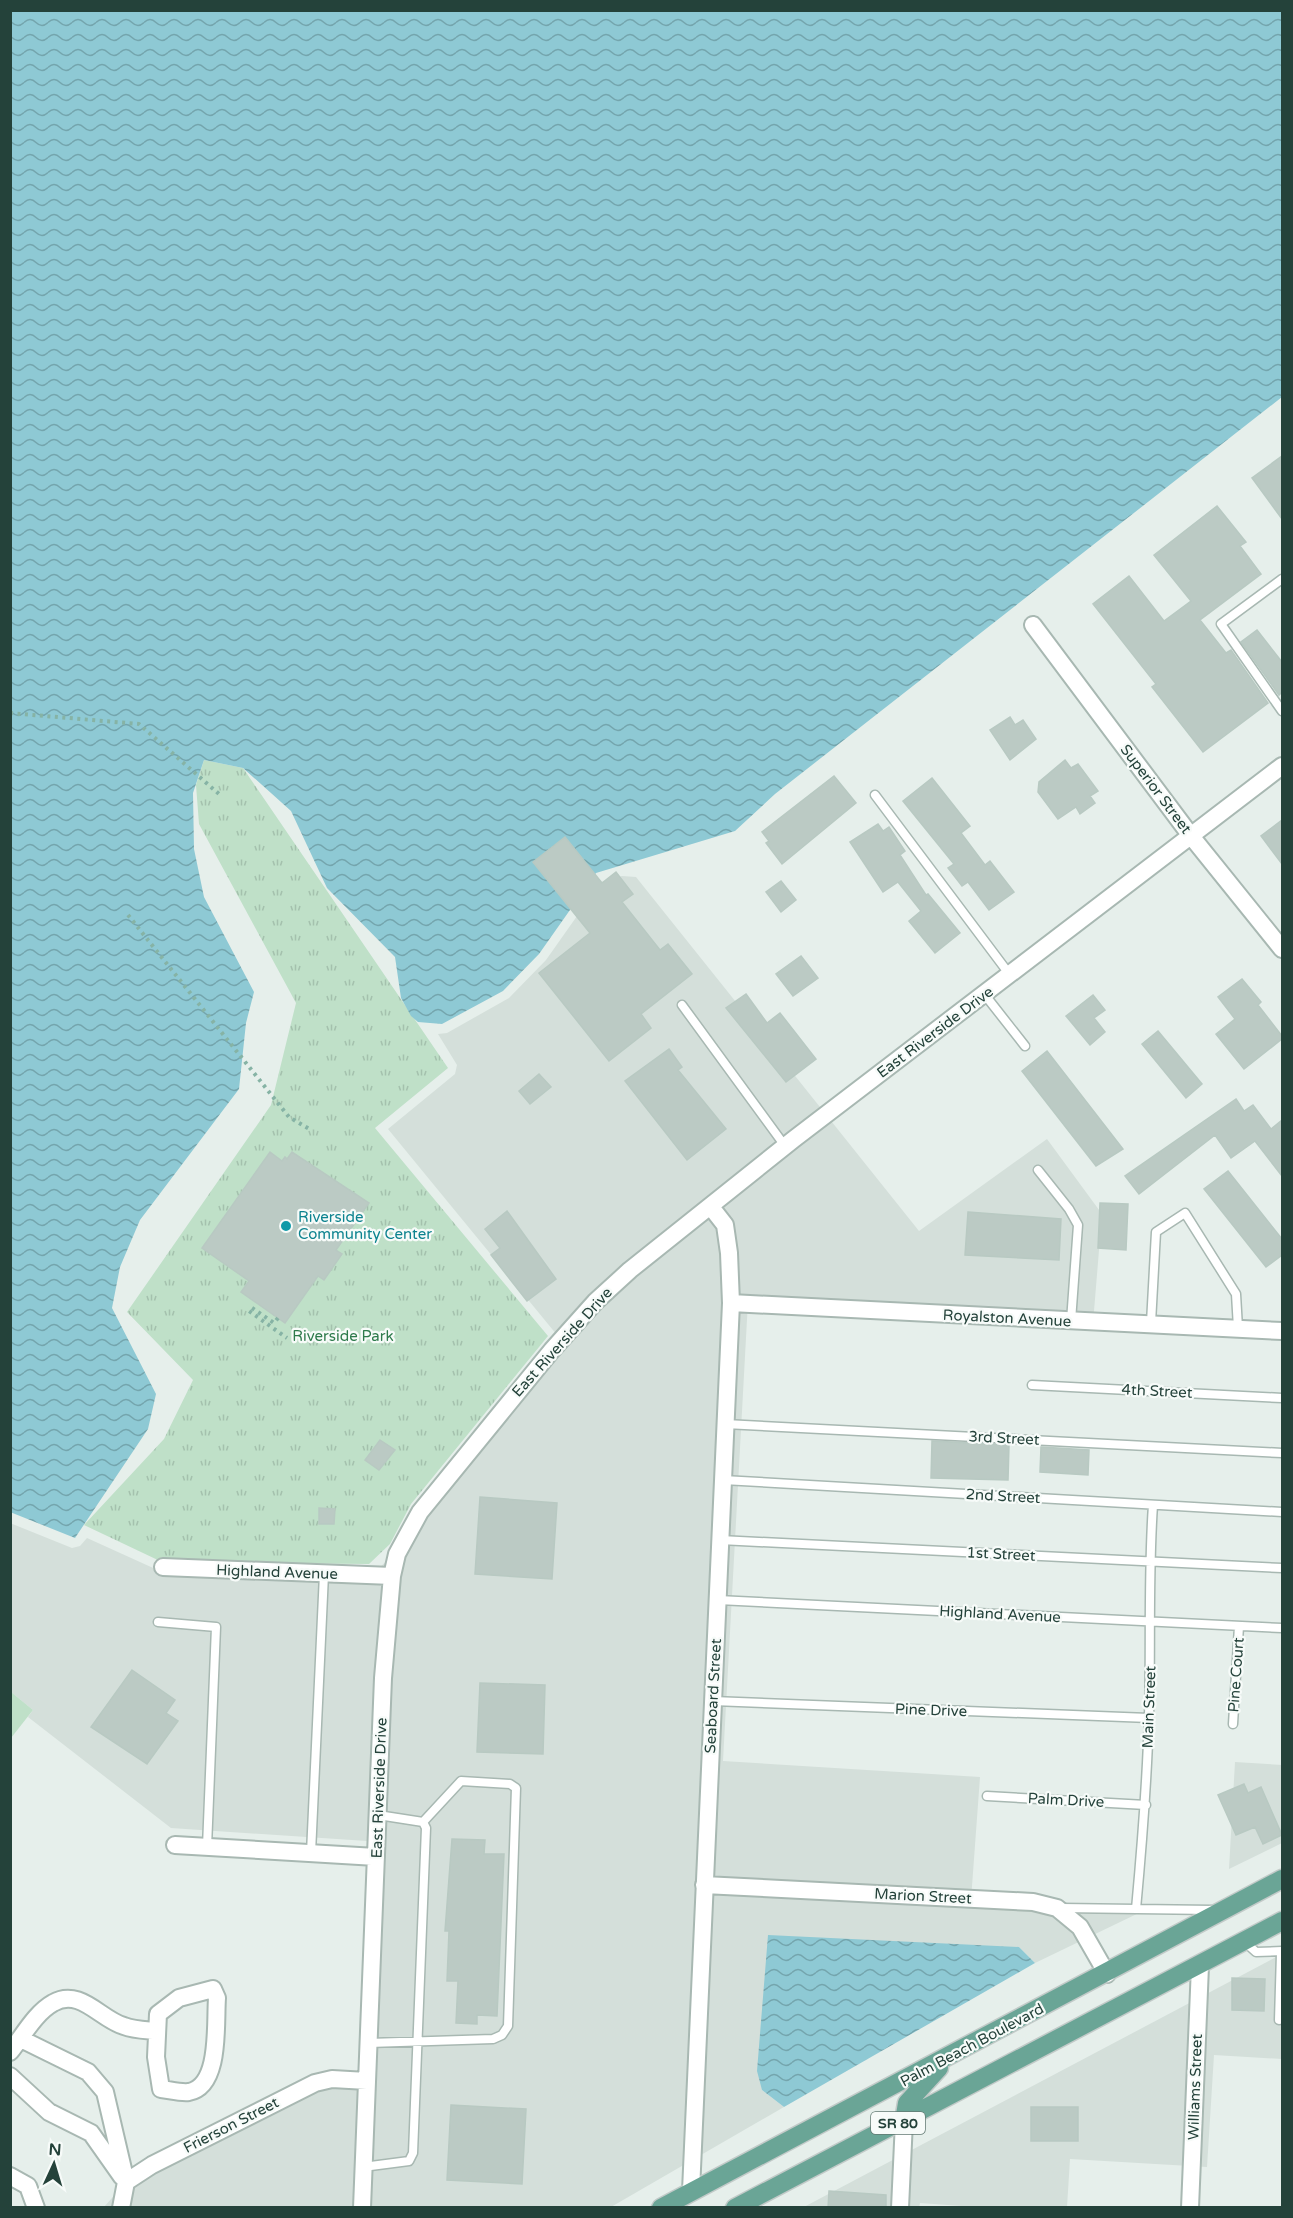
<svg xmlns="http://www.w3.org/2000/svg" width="1293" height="2218" font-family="'Varela Round',sans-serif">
  <defs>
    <pattern id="park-tufts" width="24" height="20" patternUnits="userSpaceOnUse" patternTransform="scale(1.5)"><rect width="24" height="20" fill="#bfe0c8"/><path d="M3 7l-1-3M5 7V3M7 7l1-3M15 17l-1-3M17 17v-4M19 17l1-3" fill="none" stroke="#a4c1ad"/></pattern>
    <pattern id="water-waves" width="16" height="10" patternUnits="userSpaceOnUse" patternTransform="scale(1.5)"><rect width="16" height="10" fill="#8ec9d4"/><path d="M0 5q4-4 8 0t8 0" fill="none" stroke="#74a5ad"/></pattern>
  </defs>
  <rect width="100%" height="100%" fill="#e6efeb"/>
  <path fill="#d4dfda" d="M622,876l14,1 283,354 128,-92 55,75 -9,109 -345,-22 -25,460 257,16 -9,123 172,11 -108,52 -16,-16 -257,143 22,17 -173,100h-507l39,-44 228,-93 -4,-229 -196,-13 -143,-111 5,-7 -22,-18 -1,-169 62,25 8,-2 7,-8 75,34h213l21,-20 161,-217 -169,-206 67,-55 2,-9 -19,-31 9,-1 62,-35 37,-38 55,-78z
    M1235,1762l47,3v78l-53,26z
    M1282,1954v105l-68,-4 -7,112 -137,-8 -3,48 -78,1 -69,-5 -1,5h-117z"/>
  <path fill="#bfe0c8" d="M11,1692l22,18 -22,28z"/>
  <path fill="url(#park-tufts)" d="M204,760l39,8 205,300 -73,60 173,208 -137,168 -21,40 -21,20 -207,-2 -78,-37 80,-86 29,-59 -66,-68 144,-207 25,-102 -97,-179 -3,-39z"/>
  <path fill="url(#water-waves)" d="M10,11h1272v386l-507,397 -40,37 -139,42 -57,81 -36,37 -61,33 -24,-2 -7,-6 -10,-18 -6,-41 -68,-69 -36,-77 -48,-43 -39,-8 -11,33 1,56 10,48 50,95 -8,31 -7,66 -99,131 -20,47 -8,41 44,86 -8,35 -73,109 -65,-26z
    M768,1935l251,12 16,16 -251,144 -22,-17 -5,-19z"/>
  <path fill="#bbcac4" stroke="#b8c9c2" stroke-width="1.5" d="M1282,456v63l-30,-41z
    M1217,506l29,36 -6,4 21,28 -61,46 26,33 5,-3 37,53 -65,49 -51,-65 4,-3 -63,-80 36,-28 35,45 27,-20 -37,-46z
    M1257,630l25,32v30l-3,3 -38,-53z
    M1010,717l5,8 8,-5 13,19 -26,21 -20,-30z
    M1065,760l6,8 7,-4 20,27 -8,5 5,7 -15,11 -4,-7 -18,12 -20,-27 1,-10z
    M834,776l22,27 -74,61 -16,-21 3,-2 -7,-9z
    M932,778l38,48 -9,7 24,32 5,-4 24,31 -25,18 -21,-28 -6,4 -14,-18 6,-4 -51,-63z
    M1282,820v44l-21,-28z
    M878,824l5,7 6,-4 16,24 -5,4 26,40 2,-1 32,39 -25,20 -26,-32 12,-10 -23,-29 -15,10 -33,-50z
    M565,837l37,46 14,-11 17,22 -11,8 38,48 8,-6 24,30 -51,40 10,14 -42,33 -70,-88 51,-40 -57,-71z
    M781,881l15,19 -15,12 -15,-20z
    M801,956l17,22 -25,18 -17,-22z
    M1242,979l19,23 -3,3 24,31v3l-38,30 -28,-35 19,-15 -17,-22z
    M746,994l21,29 13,-10 36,46 -30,23 -60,-74z
    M1093,995l12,15 -11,8 11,14 -15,13 -24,-29z
    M1158,1031l44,53 -16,14 -44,-54z
    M669,1049l13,18 -4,3 48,59 -39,31 -62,-79z
    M1047,1051l76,98 -27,17 -74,-95z
    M539,1074l12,13 -21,17 -11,-13z
    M1236,1099l8,12 9,-6 18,24 11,-9v56l-27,-35 -24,17 -16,-23 -76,59 -14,-18z
    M270,1152l12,9 3,-4 2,2 5,-7 77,51 -33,47 6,4 -18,26 -6,-4 -33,47 -44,-31 8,-11 -47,-33z
    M1228,1171l54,68v16l-16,12 -62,-78z
    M1100,1203l28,1 -2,46 -28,-2z
    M507,1211l49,68 -29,22 -36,-46 9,-7 -15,-19z
    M968,1212l93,7 -2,41 -94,-5z
    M380,1440l15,10 -16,20 -14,-10z
    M932,1441l77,4 -1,35 -77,-2z
    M1041,1447l48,3 -1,25 -48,-3z
    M480,1497l77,6 -5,76 -77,-5z
    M319,1508l16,1 -1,15h-15z
    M132,1670l43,30 -9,13 12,8 -31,43 -56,-37z
    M480,1683l65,2 -2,69 -66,-2z
    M1244,1784l4,9 13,-6 21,48 -19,9 -8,-17 -19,8 -18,-40z
    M452,1839l33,1 -1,14h20l-7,162 -20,-1v9l-21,-1 2,-42h-11l2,-50h-4z
    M1232,1978l33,1 -1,32 -32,-1z
    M451,2105l75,4 -4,75 -75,-4z
    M1031,2107h47v34h-47z
    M829,2191l57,4v13h-58z"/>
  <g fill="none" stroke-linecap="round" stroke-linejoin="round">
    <g stroke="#a8b8b2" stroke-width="11">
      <path id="lane" d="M1282,579l-61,45 61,87
        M875,795l135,180
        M985,995l40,51
        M682,1005l103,141
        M1038,1170l31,39 9,16 -7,96
        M1151,1323l5,-91 29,-19 51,81 2,34
        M1032,1385l250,13
        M725,1424l557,29
        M723,1480l559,32
        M720,1540l562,28
        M718,1600l564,28
        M158,1622l58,5 -9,220
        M713,1701l436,17
        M1233,1724l6,-98
        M987,1796l159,9
        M311,1853l13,-279
        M1061,1908l152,2
        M1136,1909c6,-64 11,-128 13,-193 2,-70 -1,-141 4,-211
        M1245,1942l11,10 26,-1
        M1279,2020l2,-67
        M369,2043l124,-4 9,-4 6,-9 8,-238 -6,-4 -49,-3 -38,41
        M363,2167l46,-6 4,-8 13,-325 -3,-6 -45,-7"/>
    </g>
    <g stroke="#a8b8b2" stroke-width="20">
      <path id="street" d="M1033,625l158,211 91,113
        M731,1303l551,28
        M163,1567l229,9
        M175,1845l201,12
        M704,1885l329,17 24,6 23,19 27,47
        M213,1989l4,9c-2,25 4,88 -28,94 -9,1 -19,-2 -28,-3l-5,-32 2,-43 21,-16z
        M21,2039l67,33 17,20 21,90
        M10,2052c13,-16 25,-39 43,-49 27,-16 48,17 71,23 10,4 22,4 32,5
        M10,2076l39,36 42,21 31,44
        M10,2176l18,10 8,22
        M691,2191l40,-888 -2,-50 -4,-28 -14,-18
        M121,2208l5,-26 26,-17 163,-82 17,-4 35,2
        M362,2208l21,-530 9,-102 5,-22 23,-42 132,-162 43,-48 35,-32 164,-131 488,-373
        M900,2208l4,-87
        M1190,2208l10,-242"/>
    </g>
    <g stroke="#c2cac8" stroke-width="21">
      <path id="primary" d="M904,2121l3,-18 32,-35
        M661,2208l621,-329
        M735,2208l547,-287"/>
    </g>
    <path stroke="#86b3a5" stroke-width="4" stroke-dasharray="3 4.5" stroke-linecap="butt" d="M10,713l129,11 80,70
      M128,915l161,202 22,13
      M278,1318l-4,5 -22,-15 -3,3 38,27"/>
    <use href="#lane" stroke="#fff" stroke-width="8"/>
    <use href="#street" stroke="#fff" stroke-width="16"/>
    <use href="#primary" stroke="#6aa596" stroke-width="18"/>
  </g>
  <circle fill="#0f9aa8" stroke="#f7fbf9" stroke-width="2" cx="286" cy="1226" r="6"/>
  <g text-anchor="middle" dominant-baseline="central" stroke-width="4.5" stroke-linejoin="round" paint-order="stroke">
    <rect fill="#f7fbf9" stroke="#637a73" stroke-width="1.5" x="871" y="2112" width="54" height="22" rx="4.5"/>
    <g font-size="14" font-weight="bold" fill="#24423a">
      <text x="898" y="2123">SR 80</text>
    </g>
    <g font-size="15" fill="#24423a" stroke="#f7fbf9">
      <text transform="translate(1156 789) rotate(53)">Superior Street</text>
      <text transform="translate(935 1032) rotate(-37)">East Riverside Drive</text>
      <text transform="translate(1007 1318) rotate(3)">Royalston Avenue</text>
      <text transform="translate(562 1342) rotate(-48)">East Riverside Drive</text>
      <text transform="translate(1157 1391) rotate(3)">4th Street</text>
      <text transform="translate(1004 1438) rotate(3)">3rd Street</text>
      <text transform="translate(1003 1496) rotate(3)">2nd Street</text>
      <text transform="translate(1001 1554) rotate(3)">1st Street</text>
      <text transform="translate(277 1572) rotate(2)">Highland Avenue</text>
      <text transform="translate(1000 1614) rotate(3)">Highland Avenue</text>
      <text transform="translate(1236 1675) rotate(-86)">Pine Court</text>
      <text transform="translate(713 1696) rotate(-87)">Seaboard Street</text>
      <text transform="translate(1149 1707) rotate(-88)">Main Street</text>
      <text transform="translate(931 1710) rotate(2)">Pine Drive</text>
      <text transform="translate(379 1788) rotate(-88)">East Riverside Drive</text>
      <text transform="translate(1066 1800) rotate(3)">Palm Drive</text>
      <text transform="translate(923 1896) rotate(3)">Marion Street</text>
      <text transform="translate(972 2045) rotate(-28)">Palm Beach Boulevard</text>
      <text transform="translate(1195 2087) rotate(-88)">Williams Street</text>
      <text transform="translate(231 2125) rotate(-27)">Frierson Street</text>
    </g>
    <g font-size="15" fill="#0d838f" stroke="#f7fbf9" text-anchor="start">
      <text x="298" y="1217">Riverside<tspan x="298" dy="17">Community Center</tspan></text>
    </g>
    <g font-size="15" fill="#2d7a4b" stroke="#f7fbf9">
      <text x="343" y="1336">Riverside Park</text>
    </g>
  </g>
  <rect width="1293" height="2218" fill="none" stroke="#24423a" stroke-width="24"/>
  <g transform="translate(54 2164) rotate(4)" stroke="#f7fbf9" stroke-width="4.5" paint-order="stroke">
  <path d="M0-4.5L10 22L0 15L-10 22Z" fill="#24423a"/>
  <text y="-9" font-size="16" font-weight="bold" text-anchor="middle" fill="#24423a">N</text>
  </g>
</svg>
